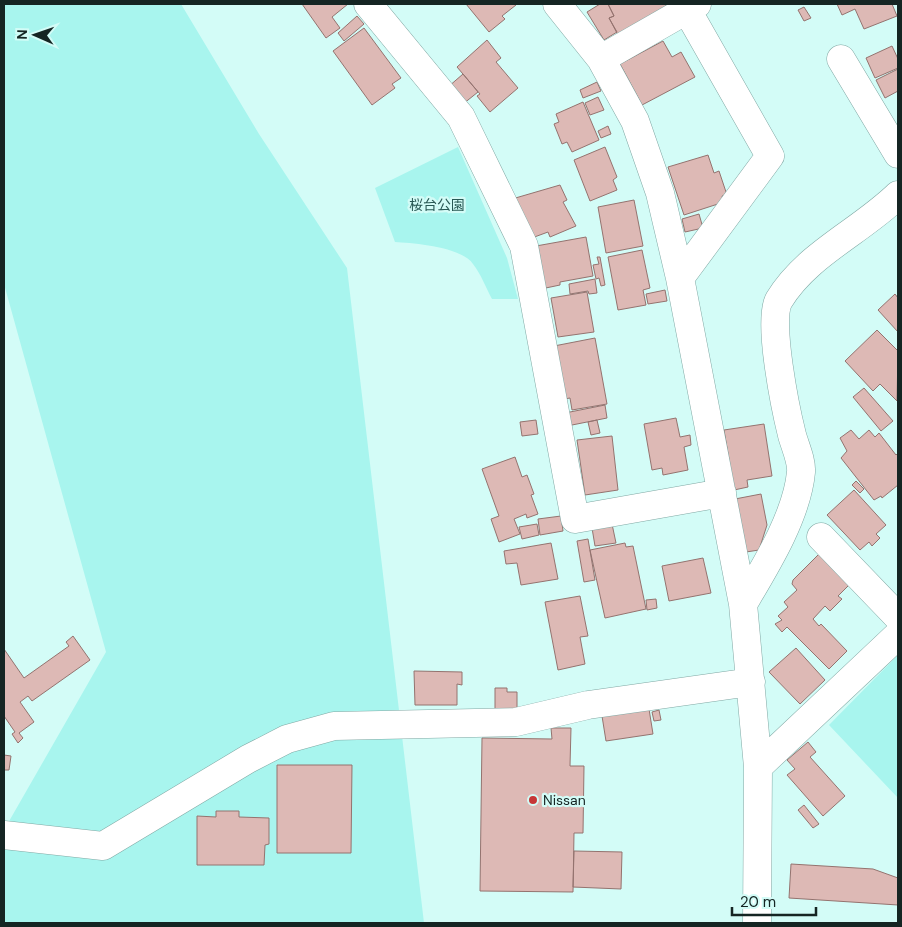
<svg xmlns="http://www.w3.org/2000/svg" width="902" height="927" font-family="'DM Sans','Noto Sans JP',sans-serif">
  <rect width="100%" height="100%" fill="#d3fcf7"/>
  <path fill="#a8f5ee" d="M4,4h177l78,130 88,134 77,655h-420v-93l102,-178 -102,-368z
    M458,147l49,111 11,41h-26c-6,-11 -11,-25 -19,-35 -11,-17 -59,-21 -78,-22l-20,-54z
    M898,655v143l-69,-73z"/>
  <path fill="#ddb9b5" stroke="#94736f" d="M302,4h46l-16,13 8,11 -14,10z
    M466,4h49l1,1 -14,11 3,3 -16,13z
    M600,4h8l6,12 -5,2 8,14 -13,8 -17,-28z
    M608,4h57l3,5 -50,26 -9,-17 5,-2z
    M837,4h55l5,12 -33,13 -9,-20 -13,6z
    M804,7l7,11 -7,3 -6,-11z
    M357,16l7,8 -20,17 -6,-8z
    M364,28l37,50 -9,6 3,4 -23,17 -39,-54z
    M487,40l14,18 -5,4 22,26 -28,24 -13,-16 3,-2 -23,-27z
    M663,41l9,16 9,-5 14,25 -53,28 -22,-41z
    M892,46l6,13v9l-23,10 -9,-20z
    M898,69v22l-13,7 -9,-18z
    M463,74l15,18 -15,12 -15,-17z
    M597,82l4,9 -18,7 -3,-8z
    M598,97l6,13 -14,5 -5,-12z
    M583,102l16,38 -27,12 -5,-10 -5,2 -8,-20 5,-2 -3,-8z
    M608,126l3,8 -10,4 -3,-7z
    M605,147l12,30 -4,3 4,10 -27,11 -16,-41z
    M708,155l6,18 5,-2 8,24 -5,1 2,6 -40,13 -16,-48z
    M560,185l7,15 -4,2 13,24 -26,11 -2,-5 -19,7 -17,-40z
    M634,200l9,46 -37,7 -8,-46z
    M699,214l4,14 -18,4 -3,-13z
    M586,237l7,39 -33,6v3l-19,4 -5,-43z
    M642,250l8,38 -7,2 3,15 -28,5 -10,-53z
    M597,257h3l5,28 -4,1 -2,-8 -3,1 -3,-14 6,-1z
    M595,279l2,14 -8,1 -1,-3 -18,3 -1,-10z
    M665,290l2,11 -19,3 -2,-10z
    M587,292l7,40 -36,5 -7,-39z
    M895,294l3,4v34l-20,-22z
    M877,330l21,21 -1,50 -17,-17 -7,7 -28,-30z
    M595,338l12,66 -35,6 -2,-12 -6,1 -10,-53z
    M864,388l29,33 -12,10 -28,-34z
    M605,405l2,13 -40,8 -2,-13z
    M676,418l4,19 10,-2 1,10 -7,2 4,23 -25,5 -1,-7 -10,2 -8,-46z
    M536,420l2,14 -16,2 -2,-14z
    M597,420l3,13 -9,2 -3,-13z
    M764,424l8,52 -25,4 1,7 -14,3 -10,-60z
    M851,430l8,9 10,-9 6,7 4,-4 17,22 2,-2v32l-16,13 -1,-2 -7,4 -33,-42 6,-7 -7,-13z
    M612,436l6,54 -33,5 -8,-55z
    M515,457l7,20 5,-2 7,19 -3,1 7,19 -11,4 -1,-4 -12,5 6,15 -21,8 -8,-23 8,-3 -17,-47z
    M856,481l8,8 -4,4 -8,-8z
    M854,490l32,35 -10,9 4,4 -8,8 -3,-4 -9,8 -33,-35z
    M761,494l6,31 -8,25 -13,2 -11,-53z
    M561,516l2,15 -23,4 -2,-16z
    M537,524l2,11 -17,4 -3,-12z
    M612,524l4,19 -21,3 -3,-18z
    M588,539l7,41 -11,2 -7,-41z
    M551,543l7,36 -37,6 -4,-22 -11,1 -2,-13z
    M625,543l1,4 7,-1 13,63 -41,9 -15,-68z
    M819,554l30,31 -11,11 4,3 -12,12 -5,-5 -12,13 6,7 2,-2 26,27 -18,18 -42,-42 -5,5 -7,-8 7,-4 -4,-4 10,-9 -4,-5 13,-12 -5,-6 1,-4z
    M703,558l8,35 -42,8 -7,-35z
    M580,596l8,40 -8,1 5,27 -27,6 -13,-68z
    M656,599l1,9 -10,2 -1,-10z
    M73,636l17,24 -58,41 -4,-5 -8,6 14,20 -15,11 4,5 -5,5 -6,-9 3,-2 -11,-16v-67l20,29 45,-32 -3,-4z
    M796,648l29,32 -25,24 -31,-32z
    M414,671l48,1v13l-5,-1v21h-42z
    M495,688h12v4h10v17h-22z
    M649,709l4,25 -47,7 -4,-25z
    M659,710l2,10 -7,1 -2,-9z
    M551,728h20l-1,38h14l-1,67h-9l-1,59 -93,-1 2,-153 70,1z
    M808,742l8,10 -6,5 35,39 -22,20 -36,-41 8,-6 -8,-9z
    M4,755l7,1 -2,14h-5z
    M277,765h75l-1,88h-74z
    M804,805l15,19 -6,4 -15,-18z
    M216,811h23v6l30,1v26l-4,1 -1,20h-67v-49l19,1z
    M574,851l48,1 -1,37 -48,-2z
    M791,864l82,5 25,9v27l-109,-7z"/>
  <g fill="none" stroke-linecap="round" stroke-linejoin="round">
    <g stroke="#81a8a4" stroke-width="29">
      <path id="minor" d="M368,4l93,113 63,129 51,273 147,-26
        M557,4l44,55 34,62 25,72 20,85 63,326 15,163 -1,156
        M601,59l96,-55
        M841,59l57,95
        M680,278l90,-122 -83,-146
        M821,537l77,80
        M743,604c22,-37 54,-88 58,-132 1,-11 -6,-26 -9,-37 -6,-24 -25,-115 -13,-135 28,-46 81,-68 119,-105
        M758,767l140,-132
        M4,835l99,11 145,-87 39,-20 47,-13 182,-4 72,-17 163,-23"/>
    </g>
    <use href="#minor" stroke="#fff" stroke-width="28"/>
  </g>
  <circle fill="#c63737" stroke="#d3fcf7" stroke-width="2" cx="533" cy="800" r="5"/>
  <g text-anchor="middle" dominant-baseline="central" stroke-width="4.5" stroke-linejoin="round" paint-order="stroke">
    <g font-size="14" fill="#285854" stroke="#d3fcf7">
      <text x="437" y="205">桜台公園</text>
    </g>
    <g font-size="14" fill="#152523" stroke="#d3fcf7" text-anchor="start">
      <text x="543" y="800">Nissan</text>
    </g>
  </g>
  <rect width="902" height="927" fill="none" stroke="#152523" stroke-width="10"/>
  <g transform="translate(35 35) rotate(272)" stroke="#d3fcf7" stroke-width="4" paint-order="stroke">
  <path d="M0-4L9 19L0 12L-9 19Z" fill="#152523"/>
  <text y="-8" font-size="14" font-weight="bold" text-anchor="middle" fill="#152523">N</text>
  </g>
  <path d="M732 907v8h84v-8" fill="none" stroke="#152523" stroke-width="2.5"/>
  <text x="740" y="907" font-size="15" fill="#152523" stroke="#d3fcf7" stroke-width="4" paint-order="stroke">20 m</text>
</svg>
